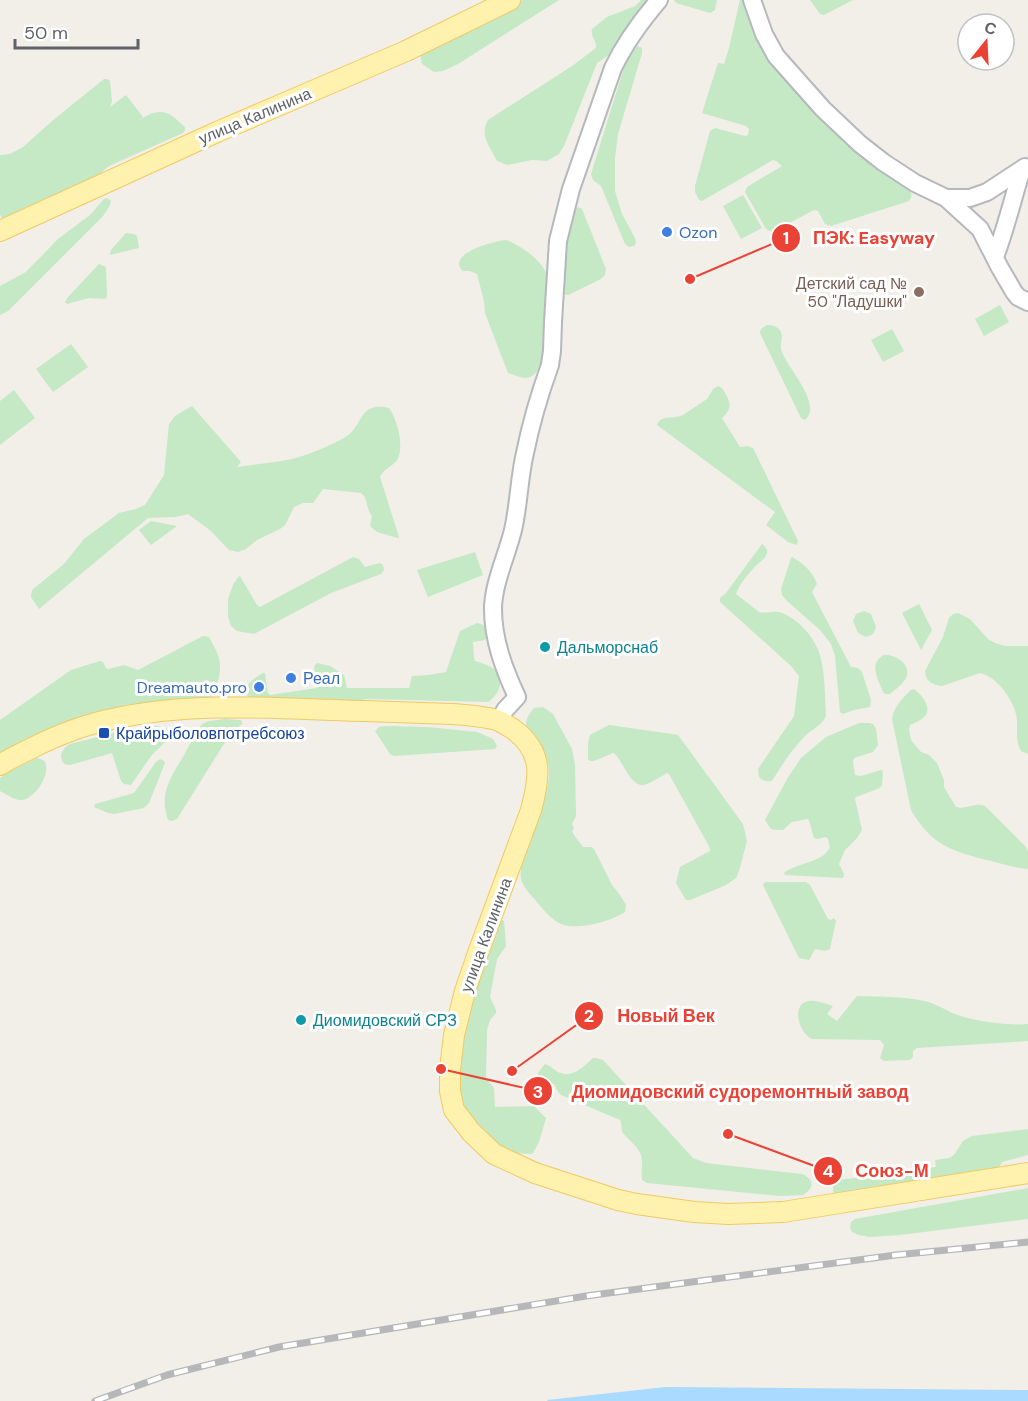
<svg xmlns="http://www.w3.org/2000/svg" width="1028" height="1401" font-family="'DM Sans',sans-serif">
  <rect width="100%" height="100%" fill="#f1efe8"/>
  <path fill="#c5e8c5" d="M523,0h36l-101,64 -15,7 -9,1 -12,-8 -2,-10 4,-6z
    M641,0h10l-39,53 -15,10 -33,83 -5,8 -12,7 -15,-1 -25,5 -10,-4c-7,-14 -18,-26 -9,-41l84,-54 24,-18c1,-7 -6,-12 -4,-19l15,-12 28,-11z
    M674,0h43l-2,10 -5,3 -34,-10z
    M740,0h4l26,60 10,13 37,43 37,34 23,19 33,22c2,4 2,6 -1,10l-78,25 -6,-2 -7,-13 -4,-1 -40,21h-5l-3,-2 -21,-37 2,-5 35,-21 -6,-5 -3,-1 -71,41 -3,-1 -4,-8v-6l15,-55 5,-3 30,8 3,-1 1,-6 -3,-3 -44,-13 16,-50 6,1 5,-16z
    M810,0h43l-29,15 -4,-1z
    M638,46l4,2v5l-24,81 -3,24v33l7,23 13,24 1,5 -2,3 -5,1 -4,-3 -24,-58 -8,-6 -2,-6 36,-116 4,-6z
    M104,79h3l3,2 2,20 -2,6 16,-12 17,22 -19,15c12,-9 29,-26 45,-18 6,3 11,9 16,13v3l-2,3 -72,32 -6,4 -11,11 -88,40 -5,-3 -1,-3v-59l10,-1 13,-7 29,-26z
    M743,195l19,33 -21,11 -18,-33z
    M107,198l4,3 -2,6 -6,9 -95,95 -8,4v-29l26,-14 32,-33 32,-24 14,-16z
    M578,207l4,2 24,60 -1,6 -4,4 -33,16 -4,-1 -3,-3c2,-18 3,-74 17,-84z
    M126,233l8,1 3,2 2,12 -29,7 1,-5z
    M506,240c14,5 36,20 41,35 3,6 -3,74 -5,83 -2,7 -4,16 -12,19 -6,3 -15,-2 -22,-4l-23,-60 -1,-12 -7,-27 -7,-3h-7c-18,-17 31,-30 43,-31z
    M99,264l7,3 1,30 -2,2 -16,-1 -22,6 -2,-2 3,-5z
    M1000,305l9,17 -25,14 -9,-17z
    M767,325c5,0 9,1 13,5 4,7 0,12 1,19 4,17 43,55 24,71l-4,-2 -41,-85 1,-4z
    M892,329l12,22 -21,11 -12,-22z
    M71,344l17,23 -35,25 -17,-23z
    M718,386l4,2c8,13 12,19 0,30l18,29 8,-1 5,2 45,93 -1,4 -9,-3 -22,-17 9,-13 -118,-87c4,-11 16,-5 26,-10l24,-16 6,-10z
    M14,390l21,28 -35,27v-44z
    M192,406l49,56 -4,5c18,-3 37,-4 55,-8 13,-3 40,-14 52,-21 20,-10 13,-37 45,-30 8,11 16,39 8,52 -5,7 -14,9 -17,17l19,60 -1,1 -21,-6 -7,-6 2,-10c-6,-7 -4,-18 -11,-23l-38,-4 -10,14h-10l-9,4 -9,18 -5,4 -23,11 -11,9 -8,3 -9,-2 -18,-19 -23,-17 -12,3 -28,1 -109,91 -8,-12 1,-7 32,-26 20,-25 35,-26 17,-4 9,-4 19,-30 5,-51 6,-8z
    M151,521l26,5 -26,19 -12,-15z
    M762,544c14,10 -4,18 -10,26 -6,7 -13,15 -16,24l23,18c8,2 15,-2 23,1 18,7 35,27 39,46 4,18 4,38 5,57 -4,10 -16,14 -23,22 -12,13 -22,28 -31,43 -6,1 -9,0 -13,-4l-1,-8 36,-53 5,-40 -8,-10 -71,-64v-4l6,-5z
    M475,552l8,23 -55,22 -11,-27z
    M353,557l6,2 6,8 15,-4 3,2 1,5 -3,4 -50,19 -77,41 -17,-3 -6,-5 -3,-10v-17l5,-14 5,-8 2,-1 17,29 3,2z
    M792,557c11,6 21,15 25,27l-5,8 39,75 7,1 4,4 9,28 -1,7 -16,3 -11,4 -3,-2 -5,-56 -4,-12 -11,-14 -33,-29 -5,-6 -1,-6 10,-31z
    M919,604l13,26 -11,20 -19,-37z
    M864,611l7,3 5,13 -3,7 -7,3 -8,-4 -5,-12 3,-7z
    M958,613l12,6 18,20 7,4 10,3h23v108l-7,-3c-7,-12 -2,-25 -5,-37 -4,-16 -19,-37 -36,-41l-38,13c-9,-1 -17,-5 -17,-15l18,-34 6,-19 4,-4z
    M477,623l4,1 5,3 1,10 -2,3 -12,2 1,16 1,3c7,2 13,4 19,8 12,10 5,26 -6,33l-121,-3 -22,4 -93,-4 -7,-5c0,-11 10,-16 18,-21h2l3,20 2,2 47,-7 -3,-21 3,-4 13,3 14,9 3,13h62l3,-12 17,-1 17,-3 14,-41z
    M203,636l6,1c11,20 14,26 8,48 -2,5 -2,9 -6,13l-61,4 -53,10 -42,14 -55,29v-35l71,-50 29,-9 3,1 3,6 2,1 16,-4 14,5z
    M884,655c11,-1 26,8 23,21 -2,6 -12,14 -17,18h-5l-2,-2c-5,-13 -15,-29 1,-37z
    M914,689c8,6 20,20 9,29 -3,3 -9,5 -13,7l-1,4 2,11 10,12 8,3 8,8 7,17v7l12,20c10,3 19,-5 29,-1l40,40 3,5v18c-12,-1 -25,-5 -37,-8 -39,-10 -59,-15 -80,-51l-19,-91c2,-13 11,-21 19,-29z
    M543,707l10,7 19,35 3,16 1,51 -4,8 2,4 -2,3 2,4 9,12h8l3,2 18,36 8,10 6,10 -1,7c-13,9 -50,20 -66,11 -8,-4 -17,-15 -23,-22 -5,-6 -14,-15 -15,-23 -2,-9 4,-22 7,-31 7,-22 21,-51 21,-75 0,-11 -4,-21 -11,-29 -4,-6 -12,-11 -12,-19 0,-6 4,-11 8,-16z
    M225,719l16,1 1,2v2l-10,7 -55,88 -5,2 -4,-1c-9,-26 2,-42 15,-63 6,-11 12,-23 19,-33l7,-3z
    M859,723h10l4,1 3,5 2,16 -5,7 -19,6 -1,4 2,13 6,1 20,-6 2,1 -1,14 -2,3 -24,9 -1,2 7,31 -5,8 -12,12 -6,14 5,10 -1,4 -58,-3 -1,-2c13,-11 38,-9 46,-26l-2,-8 -2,-2 -8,2 -4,-1 -5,-18 -2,-1 -15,3 -9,8h-7l-5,-1 -6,-9 22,-41 14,-21 25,-21z
    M609,725l63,9 6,1 3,4 62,85 4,17 -8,30 -3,7 -10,7 -36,15h-4l-10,-17 4,-16 30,-16v-3l-41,-74 -2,-1c-7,4 -16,10 -23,12 -13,2 -21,-23 -29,-31l-2,-1 -19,8h-4l-2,-2v-16l2,-8z
    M156,726l11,2 3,2 -1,8 -18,18 -20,29 -7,-1 -3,-3 -9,-28 -42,12 -6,-1c-6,-7 -2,-16 6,-20l47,-12z
    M386,726l42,1 49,5 16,7 4,7 -2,3 -101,7 -4,-2 -15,-23 4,-4z
    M37,758c3,1 6,1 8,4 6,12 -10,37 -23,38 -7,1 -16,-6 -22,-9v-13l12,-8z
    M160,759l4,2 1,2 -16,40 -5,5 -30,6 -6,-1 -14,-6 1,-3 39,-11 22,-31z
    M765,882h41l4,3 18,34 3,1 3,-2 2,3 -6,28 -5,2 -10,-2 -6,11 -10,-2 -36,-73z
    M502,920l2,1 2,25 -9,13 -7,38 6,13v3l-6,7 -3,10 -1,48 8,10 1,19 39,-1 12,12 -7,24 -6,11 -3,1 -15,-1 -17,-6 -36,-39 -4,-16v-17l4,-39 11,-43 27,-72z
    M857,996c22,1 50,0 71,6 11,3 20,10 30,13 16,6 53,11 70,9v17l-111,7 -4,3v6l-3,3 -26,1 -4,-3 4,-13 -4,-5 -68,-1c-13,-6 -22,-35 -3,-38 7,-1 17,3 24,5l-6,8 10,7z
    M593,1058h3l7,2 90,98 13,5 96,11c12,5 13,14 1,21l-23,1 -133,-13 -5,-3c-1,-8 1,-17 -1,-25 -4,-9 -13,-16 -19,-23l-1,-10 -1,-2 -59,-25 -4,-5 -3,-6 -15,-1 -3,-2 2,-8 7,-9c6,2 8,5 13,8 14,7 25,-5 35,-14z
    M1028,1129v26l-26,7 -6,10 -162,23 -2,-14 104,-14 -1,-7 14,-2 5,-3 9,-14 9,-5z
    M1028,1188v31l-128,16 -31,2 -10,-2 -7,-3 -2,-4 1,-6 4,-3z"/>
  <path fill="#aadaff" d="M665,1387l363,3v11h-480l-1,-1z"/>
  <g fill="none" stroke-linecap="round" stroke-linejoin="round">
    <g stroke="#b5b8bc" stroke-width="20">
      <path id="minor" d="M752,0l12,34 12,22 47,53 37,35 23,18 32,21 31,15 34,31 20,39 14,24 4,5 10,5
        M946,198h24l17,-6 38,-25
        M995,257c11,-29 18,-59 27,-88
        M499,721l6,-11 12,-13c-13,-28 -24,-57 -24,-88 0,-25 14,-54 20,-79 6,-26 6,-52 12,-77 6,-30 15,-60 25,-88l2,-14 1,-29 5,-81 13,-52 42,-121c12,-25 28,-47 46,-68"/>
    </g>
    <g stroke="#f2c960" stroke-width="22">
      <path id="major" d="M0,231l217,-99 189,-81 104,-51
        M0,765c9,-6 18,-10 28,-15 29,-15 57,-26 89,-32 82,-17 166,-9 249,-7 29,1 57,2 86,3 15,1 30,2 45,6 5,2 11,6 16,9 31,23 27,48 18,81l-53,143 -13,38 -11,44 -4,35v21l4,19 17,22 23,22 41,19 83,27 19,4 57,8 34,2 55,-2 245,-39"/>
    </g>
    <use href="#minor" stroke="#fff" stroke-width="16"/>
    <use href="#major" stroke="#fff2af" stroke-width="20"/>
    <g stroke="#b6b7b8" stroke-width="7">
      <path id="rail" d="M95,1401l72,-26 112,-28 307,-51 310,-41 132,-13"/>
    </g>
    <use href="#rail" stroke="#fff" stroke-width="4.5" stroke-dasharray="14" stroke-linecap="butt"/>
  </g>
  <g fill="#3f7fe0" stroke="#fff" stroke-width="2">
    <circle cx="667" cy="232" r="6"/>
    <circle cx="291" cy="678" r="6"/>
    <circle cx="259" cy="687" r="6"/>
  </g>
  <circle fill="#8d6e63" stroke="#fff" stroke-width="2" cx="919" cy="292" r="6"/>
  <g fill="#0f9aa8" stroke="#fff" stroke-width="2">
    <circle cx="545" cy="647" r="6"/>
    <circle cx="301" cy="1020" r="6"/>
  </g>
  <rect fill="#1a4fb4" stroke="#fff" stroke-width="2" x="98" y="727" width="12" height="12" rx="3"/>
  <g text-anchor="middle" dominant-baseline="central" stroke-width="6" stroke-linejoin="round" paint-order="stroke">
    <g font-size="16" fill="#5f6368" stroke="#fff">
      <text transform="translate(255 116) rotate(-23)">улица Калинина</text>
      <text transform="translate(486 935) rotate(-70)">улица Калинина</text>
    </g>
    <g font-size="16" fill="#366cbe" stroke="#fff" text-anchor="start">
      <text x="679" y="232">Ozon</text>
      <text x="303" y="678">Реал</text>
      <text x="247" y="687" text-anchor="end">Dreamauto.pro</text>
    </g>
    <g font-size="16" fill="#785e54" stroke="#fff" text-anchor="end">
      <text x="907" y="283">Детский сад №<tspan x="907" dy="18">50 "Ладушки"</tspan></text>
    </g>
    <g font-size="16" fill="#0d838f" stroke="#fff" text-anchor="start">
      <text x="557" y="647">Дальморснаб</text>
      <text x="313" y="1020">Диомидовский СРЗ</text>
    </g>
    <g font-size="16" fill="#164399" stroke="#fff" text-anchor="start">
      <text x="116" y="733">Крайрыболовпотребсоюз</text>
    </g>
  </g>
  <path fill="none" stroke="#ea4335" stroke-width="2" d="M690 279L786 238M512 1071L589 1016M441 1069L538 1091M728 1134L828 1171"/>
  <g fill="#ea4335" stroke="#fff" stroke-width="2">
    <circle cx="690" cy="279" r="6"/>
    <circle cx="512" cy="1071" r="6"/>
    <circle cx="441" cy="1069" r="6"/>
    <circle cx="728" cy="1134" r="6"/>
    <circle cx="786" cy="238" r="15"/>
    <circle cx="589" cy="1016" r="15"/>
    <circle cx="538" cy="1091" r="15"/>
    <circle cx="828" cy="1171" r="15"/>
  </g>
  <g font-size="18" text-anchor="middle" font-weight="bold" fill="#fff">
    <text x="786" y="244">1</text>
    <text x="589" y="1022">2</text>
    <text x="538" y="1098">3</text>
    <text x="828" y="1177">4</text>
  </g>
  <g font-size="18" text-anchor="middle" font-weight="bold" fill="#ea4335" stroke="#fff" stroke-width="6" stroke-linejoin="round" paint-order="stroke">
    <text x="874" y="244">ПЭК: Easyway</text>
    <text x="666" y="1022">Новый Век</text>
    <text x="740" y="1098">Диомидовский судоремонтный завод</text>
    <text x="892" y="1177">Союз-М</text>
  </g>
  <g transform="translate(986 42) rotate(18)"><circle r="28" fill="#ffffff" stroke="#bfc1c3" stroke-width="1.5"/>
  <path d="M0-4.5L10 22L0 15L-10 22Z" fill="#ea4335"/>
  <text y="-9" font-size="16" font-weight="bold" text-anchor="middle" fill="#5f6368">С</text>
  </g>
  <path d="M15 39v9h123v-9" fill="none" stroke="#5f6368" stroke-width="3"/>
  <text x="24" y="39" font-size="18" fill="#5f6368" stroke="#ffffff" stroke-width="4.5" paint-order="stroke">50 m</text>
</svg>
